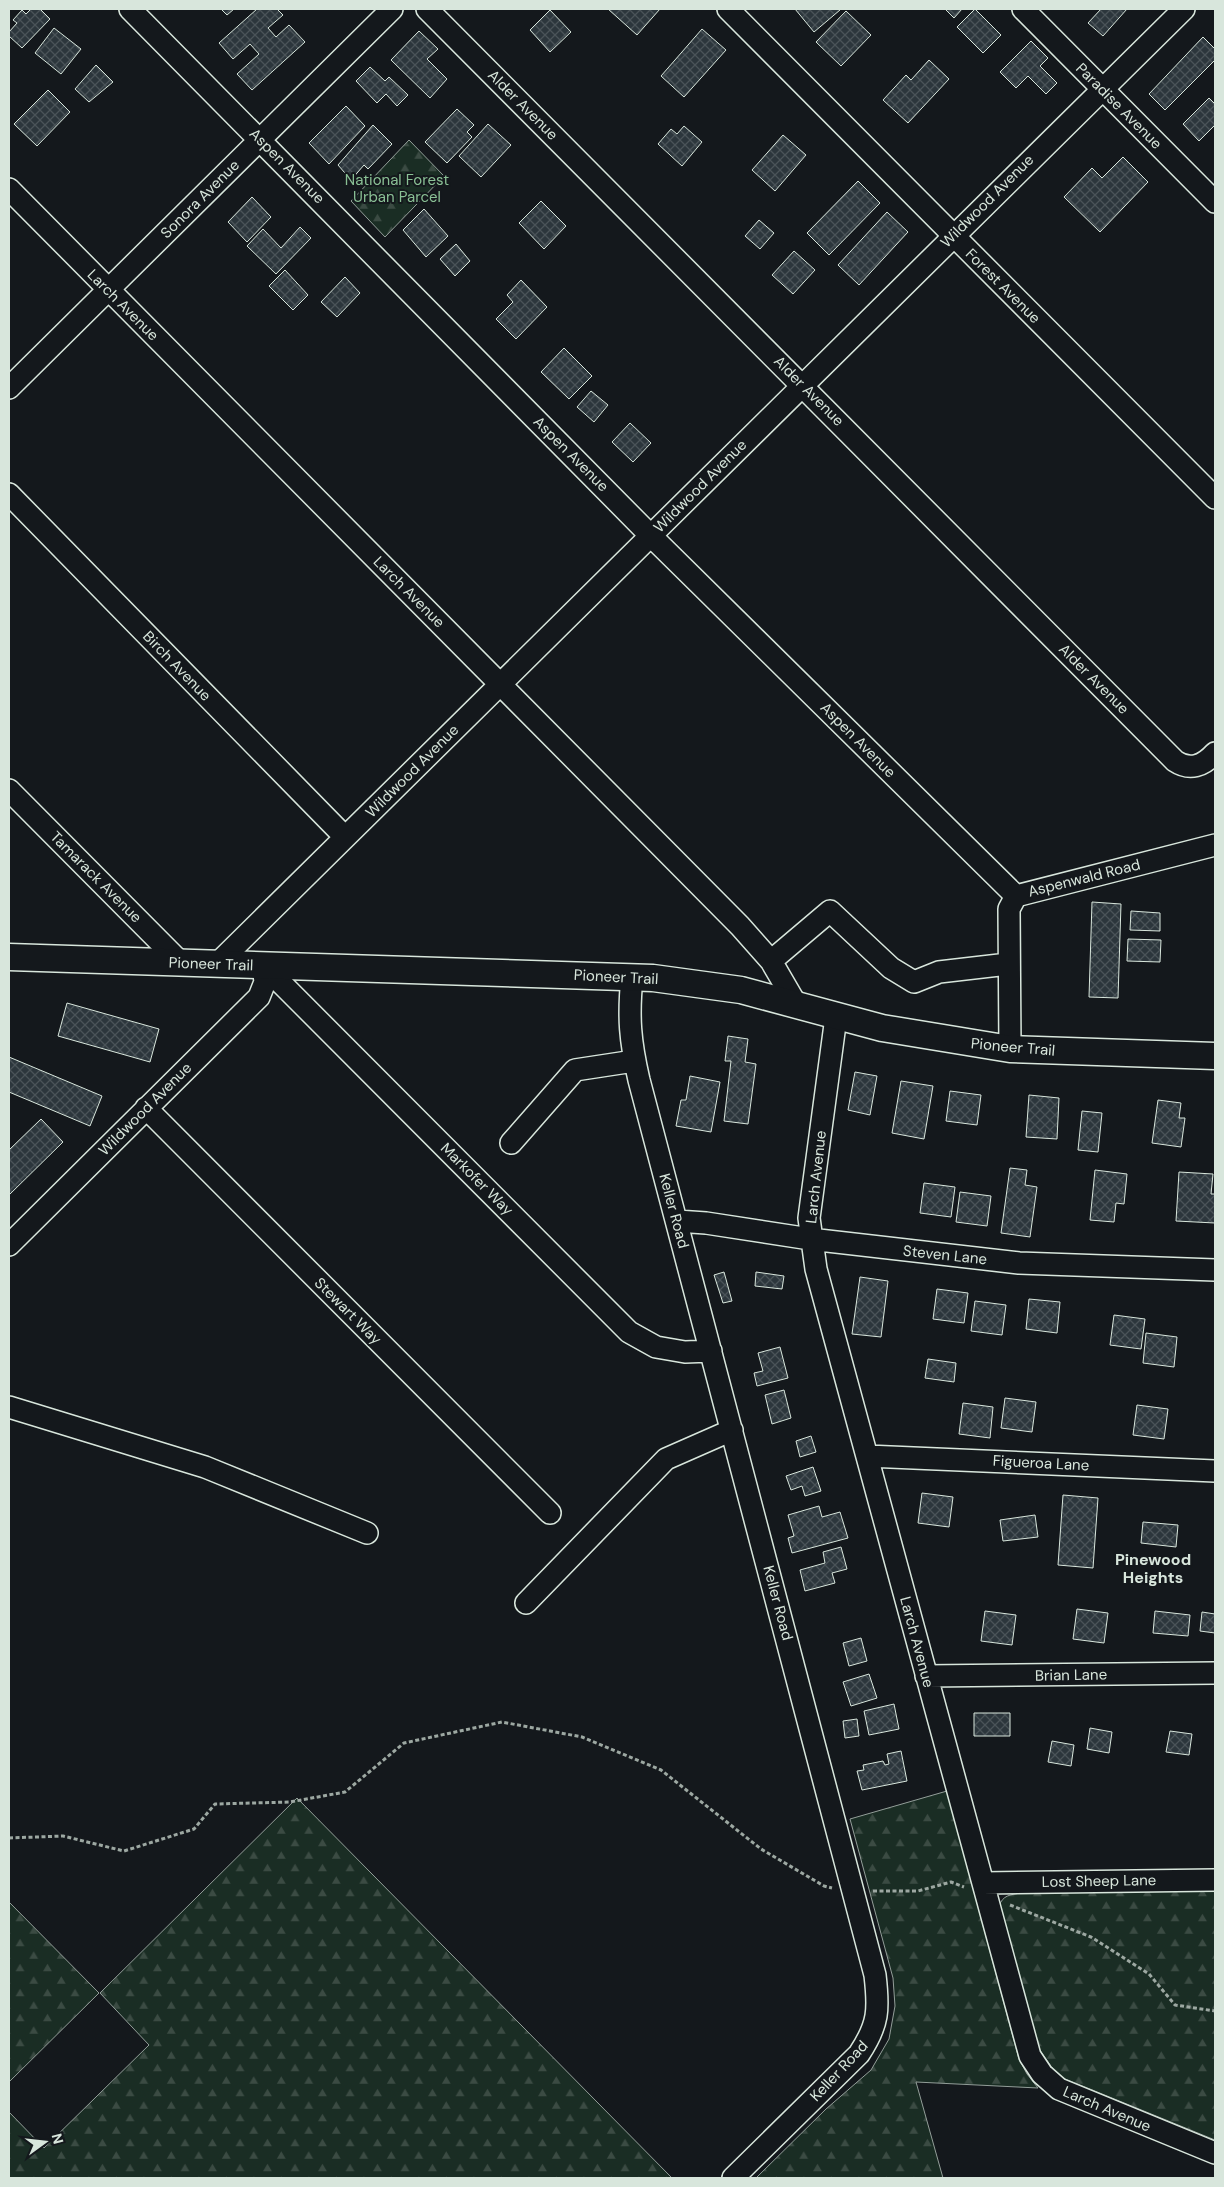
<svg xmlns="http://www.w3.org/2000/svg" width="1224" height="2187" font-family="'DM Sans',sans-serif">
  <defs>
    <pattern id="forest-firs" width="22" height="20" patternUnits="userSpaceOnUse" patternTransform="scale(1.25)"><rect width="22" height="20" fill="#1a2d24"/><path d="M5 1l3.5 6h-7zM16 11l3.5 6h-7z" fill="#3b4b43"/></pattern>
    <pattern id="building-cross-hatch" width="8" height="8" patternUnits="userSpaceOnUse" patternTransform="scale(1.25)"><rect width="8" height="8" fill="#2c363c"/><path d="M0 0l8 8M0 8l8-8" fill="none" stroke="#4a5358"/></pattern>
  </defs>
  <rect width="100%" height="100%" fill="#14181c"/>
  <path fill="url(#forest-firs)" stroke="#939e99" d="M409,140l35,36 -59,61 -34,-36z
    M947,1791l72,268 8,15 11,14 -122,-6 27,96h-187l70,-69 45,-39 18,-31 6,-33 -2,-28 -43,-159z
    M297,1798l375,380h-663v-66l35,36 105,-103 -49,-52z
    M1215,1891v249l-157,-64 -19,-27 -40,-143c4,-11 11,-11 21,-13z
    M9,1902l90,91 -90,89z"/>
  <path fill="url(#building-cross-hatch)" stroke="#d8e6dc" d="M31,9h9l10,10 -28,29 -13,-12v-4l8,-9 -4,-3 9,-10 4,4z
    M221,9h13l-7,6z
    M257,9h20l6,6 -15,13 8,9 13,-12 16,17 -53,48 -15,-16 22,-20 -9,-10 -17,15 -14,-16z
    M608,9h52l-23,26z
    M795,9h43l2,1 -26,22z
    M945,9h17l-8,9z
    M975,9l26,26 -18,18 -26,-26z
    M1101,9h26l-24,27 -15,-13z
    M550,10l21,22 -21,20 -20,-22z
    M846,11l25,24 -30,31 -25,-24z
    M54,28l27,21 -20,25 -26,-21z
    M702,29l24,21 -42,47 -23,-21z
    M419,31l19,18 -11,10 20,20 -17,19 -39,-38z
    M1203,37l12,12v11l-50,50 -16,-16z
    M1031,41l17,17 -8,8 17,17 -11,11 -18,-18 -12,12 -16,-16z
    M929,60l20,19 -41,44 -25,-23 23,-25 5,5z
    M96,65l17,17 -24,20 -14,-13z
    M370,67l15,14 4,-4 19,18 -11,11 -11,-12 -9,9 -21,-22z
    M48,90l22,22 -33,34 -23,-22z
    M1209,98l6,6v21l-16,16 -16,-17z
    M346,106l19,20 -36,38 -20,-21z
    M457,109l17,16 -7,7 5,5 -25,26 -22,-21z
    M488,124l23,21 -30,32 -22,-21z
    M373,125l19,19 -24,25 -4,-4 -13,15 -13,-15z
    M684,126l18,16 -20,24 -24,-22 13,-15 6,5z
    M783,135l23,20 -31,36 -23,-21z
    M1123,157l25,25 -48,50 -36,-35 28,-29 10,10z
    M858,181l22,22 -51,52 -22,-22z
    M252,197l19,20 -24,25 -19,-20z
    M541,201l25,25 -22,23 -25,-26z
    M424,209l24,27 -22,21 -23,-27z
    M887,212l21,20 -49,53 -21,-20z
    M759,220l15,13 -14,16 -15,-13z
    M300,227l11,11 -35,36 -29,-28 16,-17 18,19z
    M456,244l14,17 -15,15 -15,-17z
    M794,251l21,19 -22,24 -21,-19z
    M285,270l23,25 -15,15 -24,-24z
    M345,277l15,16 -23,24 -16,-15z
    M521,280l26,27 -31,32 -20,-20 17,-17 -6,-7z
    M564,348l28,28 -23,23 -28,-27z
    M591,391l17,14 -14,17 -17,-15z
    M630,423l21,20 -18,19 -21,-20z
    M1092,902l29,2 -3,94 -29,-1z
    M1131,911l29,2v18l-30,-1z
    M1128,939l33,1 -1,22 -33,-1z
    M67,1003l92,26 -9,33 -92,-26z
    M728,1036l20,3 -3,23 11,2 -8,60 -24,-3 7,-60h-6z
    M9,1057l93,39 -12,30 -81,-34z
    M855,1072l22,4 -7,39 -22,-5z
    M690,1076l30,6 -9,50 -35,-6 5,-26h5z
    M901,1081l32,5 -9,53 -32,-6z
    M950,1091l31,4 -4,30 -31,-4z
    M1029,1095l30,3 -2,41 -31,-2z
    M1158,1100l23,3 -2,15h6l-4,29 -29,-4z
    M1082,1111l20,2 -4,39 -20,-2z
    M41,1119l22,23 -54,53v-45z
    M1010,1168l17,2 -2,15 12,2 -7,50 -29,-4z
    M1095,1170l32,4 -3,30 -8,-1 -2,19 -24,-2z
    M1179,1172l34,2 -2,20h4v29l-39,-2z
    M924,1183l31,4 -4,30 -31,-4z
    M960,1192l31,4 -4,30 -31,-4z
    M724,1272l8,29 -9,2 -9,-28z
    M756,1272l28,4 -2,13 -27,-3z
    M860,1277l28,4 -7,56 -29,-3z
    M937,1289l31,4 -4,30 -31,-4z
    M1029,1299l31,3 -3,31 -31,-4z
    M975,1301l31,4 -4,30 -31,-4z
    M1114,1315l31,4 -4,30 -31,-4z
    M1146,1333l31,4 -3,30 -31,-4z
    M780,1347l8,31 -31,8 -3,-13 9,-2 -5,-18z
    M928,1359l28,4 -2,19 -29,-4z
    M784,1390l7,28 -19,6 -7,-29z
    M1005,1398l31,4 -4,30 -31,-4z
    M963,1403l30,4 -3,31 -31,-4z
    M1137,1405l31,4 -4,30 -31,-4z
    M811,1436l5,16 -16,5 -4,-16z
    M813,1467l8,24 -16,5 -3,-10 -11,4 -5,-14z
    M922,1493l31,4 -4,30 -31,-4z
    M1063,1495l35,3 -5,70 -35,-3z
    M819,1506l3,11 18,-5 8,26 -56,15 -4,-15 6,-2 -6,-21z
    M1035,1515l3,22 -35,4 -3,-21z
    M1143,1522l35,3 -2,22 -35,-4z
    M841,1547l6,22 -15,4 3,10 -30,8 -5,-21 25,-7 -2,-11z
    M1077,1609l31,4 -4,30 -31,-4z
    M985,1611l31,4 -4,30 -31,-4z
    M1155,1611l35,4 -2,21 -35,-3z
    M1202,1612l13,2v19l-15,-2z
    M861,1638l6,23 -18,5 -6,-23z
    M869,1674l8,24 -26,8 -8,-24z
    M894,1704l5,25 -30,6 -5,-24z
    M974,1713h36v23h-36z
    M857,1719l2,17 -14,2 -2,-17z
    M1090,1728l22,4 -3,21 -22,-4z
    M1170,1731l22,3 -3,21 -23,-3z
    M1052,1741l22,4 -3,21 -23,-4z
    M901,1751l6,30 -45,9 -5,-19 7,-1 -1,-5 20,-4 2,4 4,-1 -2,-10z"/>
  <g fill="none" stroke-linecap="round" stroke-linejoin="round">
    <g stroke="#d8e6dc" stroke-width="24">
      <path id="minor" d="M130,9l520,526 366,361
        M427,9l748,752c15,10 28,5 40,-8
        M728,9l487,489
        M1023,9l192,193
        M9,189l731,737 31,35 25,43
        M9,388l383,-379
        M9,494l336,343
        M9,790l173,174
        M771,961l59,-50 61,57 23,14 25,-10 69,-8
        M216,965l968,-956
        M263,965l366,367 27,15 29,5 26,-1
        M632,977c-4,40 -2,64 7,103l236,895c4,34 4,49 -16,79l-126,124
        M836,1017l-27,201 7,51 214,787 12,18 17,15 156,64
        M1010,1049l-1,-140 7,-13 199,-51
        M146,1108l404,405
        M511,1143l64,-73 59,-9
        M677,1221l29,2 104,16 209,24 196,7
        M9,1245l250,-248 6,-15 -2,-17
        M9,1407l196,60 162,66
        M867,1456l348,15
        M526,1603l140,-144 66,-29
        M926,1676l289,-3
        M983,1883l232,-3"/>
    </g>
    <g stroke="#d8e6dc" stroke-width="29">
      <path id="major" d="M9,957l644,21 88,12 141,38 128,21 205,7"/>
    </g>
    <path stroke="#9da8a2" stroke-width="3" stroke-dasharray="4 2.5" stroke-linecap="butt" d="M9,1838l54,-2 61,15 70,-22 21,-25 75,-2 55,-10 59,-49 98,-21 80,15 79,33 100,79 63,37 8,2
      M873,1891h45l33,-9 13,5
      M1010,1905l81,32 58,37 26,31 40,6"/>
    <use href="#minor" stroke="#14181c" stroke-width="21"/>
    <use href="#major" stroke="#14181c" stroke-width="26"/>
  </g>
  <g text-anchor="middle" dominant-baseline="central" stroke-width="4" stroke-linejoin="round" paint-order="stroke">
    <g font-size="15" fill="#d8e6dc" stroke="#14181c">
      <text transform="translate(523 105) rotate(45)">Alder Avenue</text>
      <text transform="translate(1119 106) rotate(45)">Paradise Avenue</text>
      <text transform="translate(287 166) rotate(45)">Aspen Avenue</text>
      <text transform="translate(200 199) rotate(-45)">Sonora Avenue</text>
      <text transform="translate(987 201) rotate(-45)">Wildwood Avenue</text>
      <text transform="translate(1003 286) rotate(45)">Forest Avenue</text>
      <text transform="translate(123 305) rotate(45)">Larch Avenue</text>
      <text transform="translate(809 391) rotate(45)">Alder Avenue</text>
      <text transform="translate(571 454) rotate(45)">Aspen Avenue</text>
      <text transform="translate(700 486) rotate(-45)">Wildwood Avenue</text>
      <text transform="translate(409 592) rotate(45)">Larch Avenue</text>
      <text transform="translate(177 666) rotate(46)">Birch Avenue</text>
      <text transform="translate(1094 679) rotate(45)">Alder Avenue</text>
      <text transform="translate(858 740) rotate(45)">Aspen Avenue</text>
      <text transform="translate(412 771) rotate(-45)">Wildwood Avenue</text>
      <text transform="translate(96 877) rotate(45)">Tamarack Avenue</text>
      <text transform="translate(1084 878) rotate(-14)">Aspenwald Road</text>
      <text transform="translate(211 964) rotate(2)">Pioneer Trail</text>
      <text transform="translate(616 977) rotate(3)">Pioneer Trail</text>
      <text transform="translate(1013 1047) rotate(5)">Pioneer Trail</text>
      <text transform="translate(145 1109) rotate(-45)">Wildwood Avenue</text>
      <text transform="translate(816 1177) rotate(-84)">Larch Avenue</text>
      <text transform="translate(477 1179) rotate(45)">Markofer Way</text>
      <text transform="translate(674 1211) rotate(75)">Keller Road</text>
      <text transform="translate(945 1255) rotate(6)">Steven Lane</text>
      <text transform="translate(348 1311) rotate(45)">Stewart Way</text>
      <text transform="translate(1041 1463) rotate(3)">Figueroa Lane</text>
      <text transform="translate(778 1603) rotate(75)">Keller Road</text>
      <text transform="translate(917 1642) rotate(75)">Larch Avenue</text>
      <text transform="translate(1071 1675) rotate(-1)">Brian Lane</text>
      <text transform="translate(1099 1881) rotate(-1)">Lost Sheep Lane</text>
      <text transform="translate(839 2071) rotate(-47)">Keller Road</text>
      <text transform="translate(1107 2109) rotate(23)">Larch Avenue</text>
    </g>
    <g font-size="15" fill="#8ac095" stroke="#14181c">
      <text x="397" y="180">National Forest<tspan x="397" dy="17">Urban Parcel</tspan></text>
    </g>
    <g font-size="16" font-weight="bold" fill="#d8e6dc" stroke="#14181c">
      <text x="1153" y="1559">Pinewood<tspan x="1153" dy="18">Heights</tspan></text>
    </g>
  </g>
  <rect width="1224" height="2187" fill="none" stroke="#d8e6dc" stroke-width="20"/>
  <g transform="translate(45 2142) rotate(75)" stroke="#14181c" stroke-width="4" paint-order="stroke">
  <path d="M0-4L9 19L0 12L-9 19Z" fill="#d8e6dc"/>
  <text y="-8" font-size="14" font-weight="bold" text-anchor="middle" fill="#d8e6dc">N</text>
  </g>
</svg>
